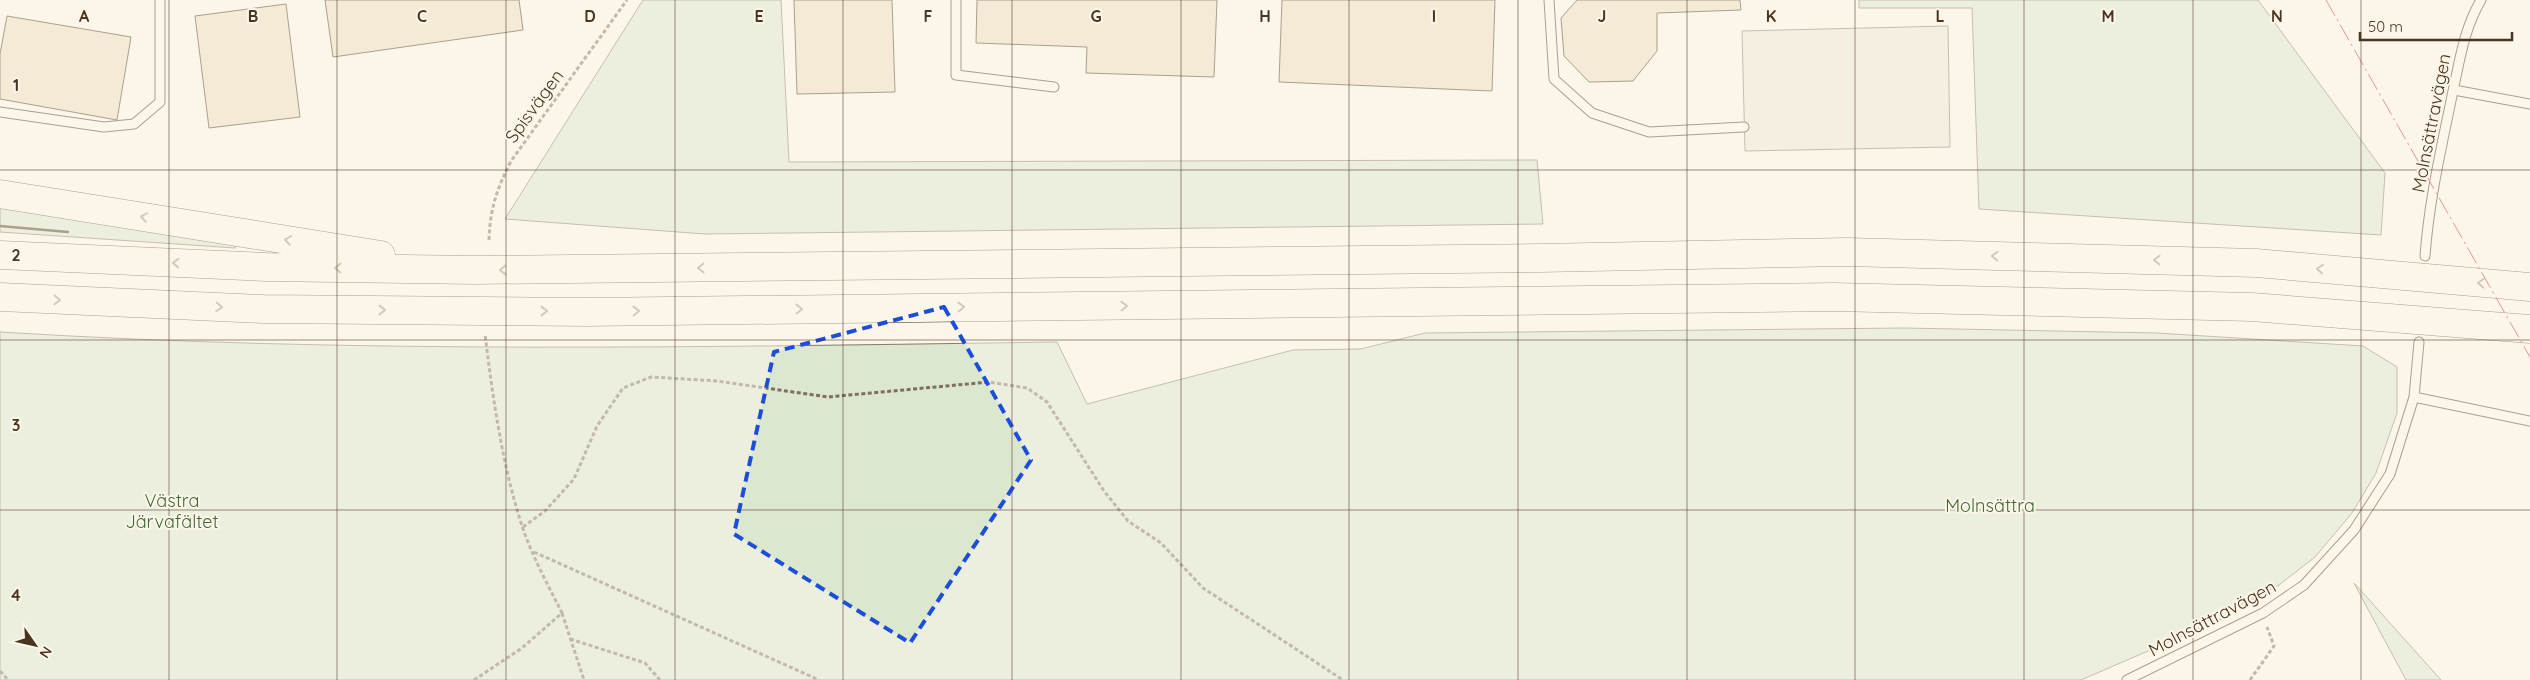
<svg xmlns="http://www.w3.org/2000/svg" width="2530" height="680" font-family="Quicksand,sans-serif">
  <rect width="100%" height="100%" fill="#fbf6e9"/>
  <path fill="#dce7d0" stroke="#887966" d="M643,0h138l8,162 748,-2 6,64 -838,10 -200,-15z
    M1859,0h399l127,173 -4,62 -402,-26 -7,-201h-113z
    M0,205l236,37 -1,6 -235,-16z
    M1904,328l253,5 206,13 34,21v46l-21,60 -24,40 -37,44 -36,28 -42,22 -15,12 -141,61h-2081v-348c352,22 705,15 1057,10l30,62 206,-54 68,-1 64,-16z
    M2354,583l87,97h-35z"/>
  <path fill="#ede7d9" stroke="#887966" d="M1948,26l2,121 -205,4 -3,-120z"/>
  <path fill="#ecdcbc" stroke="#4a3520" d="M325,0h194l4,30 -190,27z
    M794,0h98l3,92 -98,2z
    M977,0h240l-3,77 -128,-4 1,-26 -111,-4z
    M1282,0h213l-3,91 -213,-9z
    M1577,0h163l1,10 -84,3v38l-24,30 -44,1 -25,-26 -3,-38z
    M286,4l14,113 -91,11 -14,-112z
    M7,16l124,21 -14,83 -117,-21v-45z"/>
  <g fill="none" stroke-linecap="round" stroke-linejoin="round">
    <g stroke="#4a3520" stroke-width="11">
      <path id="service" d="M956,0v75l98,12
        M1549,0l5,79 38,34 57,19 95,-5
        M2454,90l76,14
        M0,112l104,15 30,-3 26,-22v-102
        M2425,256c4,-56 17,-111 28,-165 7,-32 11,-62 28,-91
        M2414,397l116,24
        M2127,680l136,-67 41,-28 50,-55 36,-56 24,-77 5,-55"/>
    </g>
    <g stroke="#4a3520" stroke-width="29">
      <path id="motorway" d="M0,194l381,61
        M0,255l266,12 209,3 1065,-12 307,-6 409,11 274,24
        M0,297l263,12 324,3 1247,-15 418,10 278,22"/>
    </g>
    <path stroke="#7f6f5c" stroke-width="3" stroke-dasharray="4 2.5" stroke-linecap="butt" d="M489,240c1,-32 8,-51 22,-79l116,-161
      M523,527l22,-16 29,-32 23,-53 26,-38 28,-11 66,4 111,16 161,-15 38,6 20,14 57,89 24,30 33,22 42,45 140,92
      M534,552l285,128
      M562,613l22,67
      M570,639l75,24 15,17
      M0,671l8,9
      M474,680l48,-32 40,-35c-14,-28 -30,-57 -40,-87 -20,-62 -29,-127 -37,-192
      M2250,680l24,-34 -7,-19"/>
    <use href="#service" stroke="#fbf6e9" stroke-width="9"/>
    <use href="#motorway" stroke="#fbf6e9" stroke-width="28"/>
    <path stroke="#4a3520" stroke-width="2.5" d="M0,226l68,6"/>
    <path stroke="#c62828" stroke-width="1" stroke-dasharray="18 4 2.5 4" stroke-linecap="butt" d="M2326,0l204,357"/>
  </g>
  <defs><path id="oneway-chevron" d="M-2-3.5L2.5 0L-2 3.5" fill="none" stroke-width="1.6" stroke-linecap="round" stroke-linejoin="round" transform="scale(1.25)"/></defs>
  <g stroke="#a29684">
    <use href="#oneway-chevron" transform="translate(144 217) rotate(-171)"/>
    <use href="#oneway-chevron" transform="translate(288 240) rotate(-171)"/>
    <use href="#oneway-chevron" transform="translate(1995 256) rotate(-178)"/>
    <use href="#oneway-chevron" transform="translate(2157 260) rotate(-178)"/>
    <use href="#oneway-chevron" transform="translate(176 263) rotate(-178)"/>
    <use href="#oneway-chevron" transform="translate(338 268) rotate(-179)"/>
    <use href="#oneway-chevron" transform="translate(701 268) rotate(179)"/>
    <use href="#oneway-chevron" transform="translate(2320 269) rotate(-175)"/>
    <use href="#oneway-chevron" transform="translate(503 270) rotate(179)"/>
    <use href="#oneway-chevron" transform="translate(2481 283) rotate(-175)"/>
    <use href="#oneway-chevron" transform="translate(57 300) rotate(3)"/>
    <use href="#oneway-chevron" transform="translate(1124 306) rotate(-1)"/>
    <use href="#oneway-chevron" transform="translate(219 307) rotate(3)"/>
    <use href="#oneway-chevron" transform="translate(961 307) rotate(-1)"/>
    <use href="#oneway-chevron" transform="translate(799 309) rotate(-1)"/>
    <use href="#oneway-chevron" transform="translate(382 310)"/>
    <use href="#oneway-chevron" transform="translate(544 311)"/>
    <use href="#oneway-chevron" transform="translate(636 311) rotate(-1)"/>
  </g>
  <path d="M0 0H2530V680H0ZM944,307l87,153 -121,183 -176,-109 40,-182z" fill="#fbf6e9" fill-opacity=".55" fill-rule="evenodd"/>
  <path fill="none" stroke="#1d4ed8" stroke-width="4" stroke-dasharray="10 6" stroke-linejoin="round" d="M944,307l87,153 -121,183 -176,-109 40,-182z"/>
  <path fill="none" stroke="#4a3520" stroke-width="1" stroke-opacity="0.55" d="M169,0v680M337,0v680M506,0v680M675,0v680M843,0v680M1012,0v680M1181,0v680M1349,0v680M1518,0v680M1687,0v680M1855,0v680M2024,0v680M2193,0v680M2361,0v680M0,170h2530M0,340h2530M0,510h2530"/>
  <g text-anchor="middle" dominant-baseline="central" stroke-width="4" stroke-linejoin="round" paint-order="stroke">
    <g font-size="18" fill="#4a3520" stroke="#fbf6e9">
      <text transform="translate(534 106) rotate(-54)">Spisvägen</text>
      <text transform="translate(2431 123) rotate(-79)">Molnsättravägen</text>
      <text transform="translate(2212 618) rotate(-28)">Molnsättravägen</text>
    </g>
    <g font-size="18" fill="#436837" stroke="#fbf6e9">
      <text x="172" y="500">Västra<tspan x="172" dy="21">Järvafältet</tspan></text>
      <text x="1990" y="505">Molnsättra</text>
    </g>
  </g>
  <g font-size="16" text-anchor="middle" font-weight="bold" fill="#4a3520" stroke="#fbf6e9" stroke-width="4" stroke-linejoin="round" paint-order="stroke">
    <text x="84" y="22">A</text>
    <text x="253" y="22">B</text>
    <text x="422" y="22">C</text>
    <text x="590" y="22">D</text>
    <text x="759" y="22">E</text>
    <text x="928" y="22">F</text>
    <text x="1096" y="22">G</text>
    <text x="1265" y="22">H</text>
    <text x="1434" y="22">I</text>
    <text x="1602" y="22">J</text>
    <text x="1771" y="22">K</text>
    <text x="1940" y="22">L</text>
    <text x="2108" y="22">M</text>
    <text x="2277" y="22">N</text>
    <text x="16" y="91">1</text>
    <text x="16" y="261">2</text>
    <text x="16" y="431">3</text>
    <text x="16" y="601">4</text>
  </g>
  <g transform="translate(35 645) rotate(124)" stroke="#fbf6e9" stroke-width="4" paint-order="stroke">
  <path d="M0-4L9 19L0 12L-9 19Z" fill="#4a3520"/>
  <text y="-8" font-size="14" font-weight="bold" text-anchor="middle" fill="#4a3520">N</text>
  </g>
  <path d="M2360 32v8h152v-8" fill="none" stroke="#4a3520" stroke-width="2.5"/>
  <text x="2368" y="32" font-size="15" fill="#4a3520" stroke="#fbf6e9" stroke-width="4" paint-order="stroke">50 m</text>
</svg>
